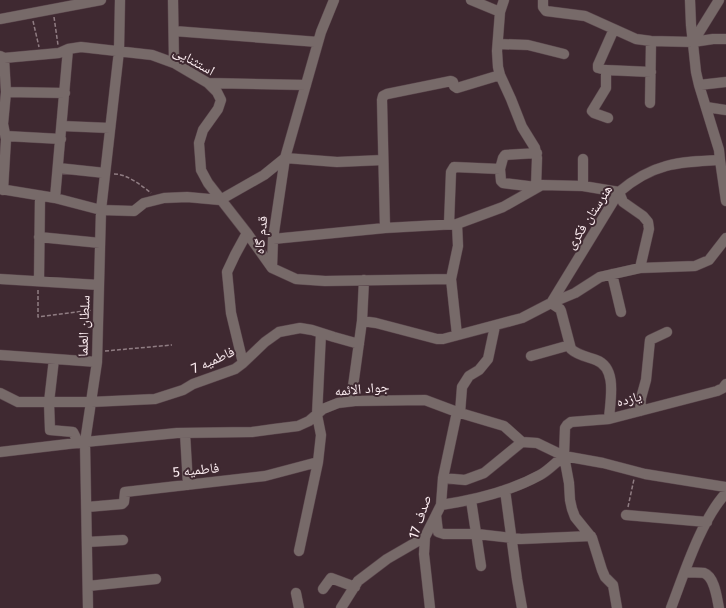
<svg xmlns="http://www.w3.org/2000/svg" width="726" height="608" font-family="'Fira Sans','Noto Naskh Arabic',sans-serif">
  <rect width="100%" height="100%" fill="#3f2931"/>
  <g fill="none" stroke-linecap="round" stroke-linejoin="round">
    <g stroke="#5a454c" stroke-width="11">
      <path id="minor" d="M173,0l1,63
        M334,0l-13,32 -36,126 -12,81 -1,29 24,11 29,2 126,-2 6,56
        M471,0l29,12
        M543,0v7l3,4 39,5 51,23 15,2 42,1 20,-3h13
        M0,19l101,-19
        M614,29l-16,36v3l8,2 45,2
        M174,31l144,11
        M693,42l26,-42
        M498,44l30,1 36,9
        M68,49l13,-2 71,8 22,8 34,20 9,9 4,8 -3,9 -15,21 -4,13 2,27 7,13 39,50 25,35
        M0,56l4,2 2,34 -3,32 3,15 -3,51
        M4,58l55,-5 9,-4 -13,149
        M606,70v18l-14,23 2,2 14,5
        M208,83l98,2
        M699,85l27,-3
        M6,92l59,1
        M650,103l1,-62
        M706,107l20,3
        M62,126l48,2
        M6,136l55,3
        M720,160l6,41
        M58,168l47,5
        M500,169l1,12 2,2 33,4 1,-29 -2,-10 -13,-21 -11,-28 -11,-24 -2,-8 -1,-16 3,-39 4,-12
        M583,186v-27
        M0,189l55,9 46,12 33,1 10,-8 20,-5 23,-1 33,3 44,-25 21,-17 52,4 46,-2
        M449,224l2,-52 3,-5 46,2 3,-11 2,-3 32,-2
        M385,228l-3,-128 1,-4 4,-2 64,-13 2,1 1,4 3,2 43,-13
        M39,237l61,6
        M273,239l112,-11 72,-4 46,-17 39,-22 41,1 36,6 4,10 20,14 5,6 1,7 -9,39
        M612,274l9,38
        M0,279l99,6
        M451,279l7,-33 -1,-22
        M39,281l1,-85
        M551,303l24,-10 25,-16 40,-9 55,-2 14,-6 17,-22
        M551,303l9,6 1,2 10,38c6,6 17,8 25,11 22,8 14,41 13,59
        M362,321l14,2 61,16h6l79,-21 29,-15 68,-111c34,-29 59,-30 101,-32l-1,-10 -20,-65 -3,-13 -5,-47 -1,-25
        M0,355l97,7
        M531,356l39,-11
        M54,359l-5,43 1,28 23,2 5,10
        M243,363l-12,-50 -4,-41 8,-17 12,-22
        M0,393l18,9h73l64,-3 28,-9 10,-6 42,-15 8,-6 22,-21 14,-10 21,-4 12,2 22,7 25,7
        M351,401l11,-80 2,-41
        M640,411l1,-13 5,-18 4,-40 17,-8
        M460,413l2,-26 7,-11 10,-6 9,-11 7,-33
        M185,433l3,52
        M0,452l85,-10 92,-9 75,-1 22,-3 24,-3 11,-5 14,-12 15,-6 17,-2 70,-1 32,12 47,14 18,16 15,1 27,13 39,7 42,11 81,13
        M443,478l22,2 19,-7 38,-31
        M505,490l12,89 5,29
        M471,500l10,66
        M441,505c34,-5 68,-13 99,-30 8,-4 16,-13 24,-19
        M87,507l35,-3 2,-2 1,-10 140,-16 53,-14
        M436,515l2,17 6,2h33l44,5 70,-3
        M626,515l81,7
        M87,542l36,-2
        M299,551l19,-89 3,-27 -4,-20 4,-82
        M685,572c6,1 14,0 19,1 11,4 13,26 15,35
        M88,586l68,-7
        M323,589l8,-11 24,9
        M296,593l3,15
        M88,608l-3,-166 12,-80 4,-152 18,-159 1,-51
        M341,608l17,-27 29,-22 38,-22
        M430,608l-6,-54 1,-17 16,-32 2,-27 14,-66
        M617,608l-4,-23 -8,-8 -3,-7 -10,-32 -17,-21 -3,-8 -2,-9 -1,-17 -5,-27 1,-28 2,-3 4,-3 38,-3 108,-28 6,-3 3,-4
        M671,608c13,-34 30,-88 55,-115"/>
    </g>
    <path stroke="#907d83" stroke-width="1.5" stroke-dasharray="4 2" stroke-linecap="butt" d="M54,17l4,28
      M33,21l6,26
      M114,174c13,0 27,11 37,19
      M38,290v27l53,-7
      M105,351l67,-6
      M628,507l6,-28"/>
    <use href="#minor" stroke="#776a69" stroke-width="10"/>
  </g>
  <g text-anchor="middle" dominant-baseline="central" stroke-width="4" stroke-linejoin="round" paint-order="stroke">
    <g font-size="14" fill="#feeff3" stroke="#3f2931">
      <text transform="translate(194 61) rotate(29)">استثنایی</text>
      <text transform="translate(589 217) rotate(-57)">هنرستان فکری</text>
      <text transform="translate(261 235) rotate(-84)">قدم گاه</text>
      <text transform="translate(84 326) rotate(-88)">سلطان العلما</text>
      <text transform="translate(213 360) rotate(-24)">فاطمیه 7</text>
      <text transform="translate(362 389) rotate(-5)">جواد الائمه</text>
      <text transform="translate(629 399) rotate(-14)">یازده</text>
      <text transform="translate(196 470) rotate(-6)">فاطمیه 5</text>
      <text transform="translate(420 517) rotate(-72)">صدف 17</text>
    </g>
  </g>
</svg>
